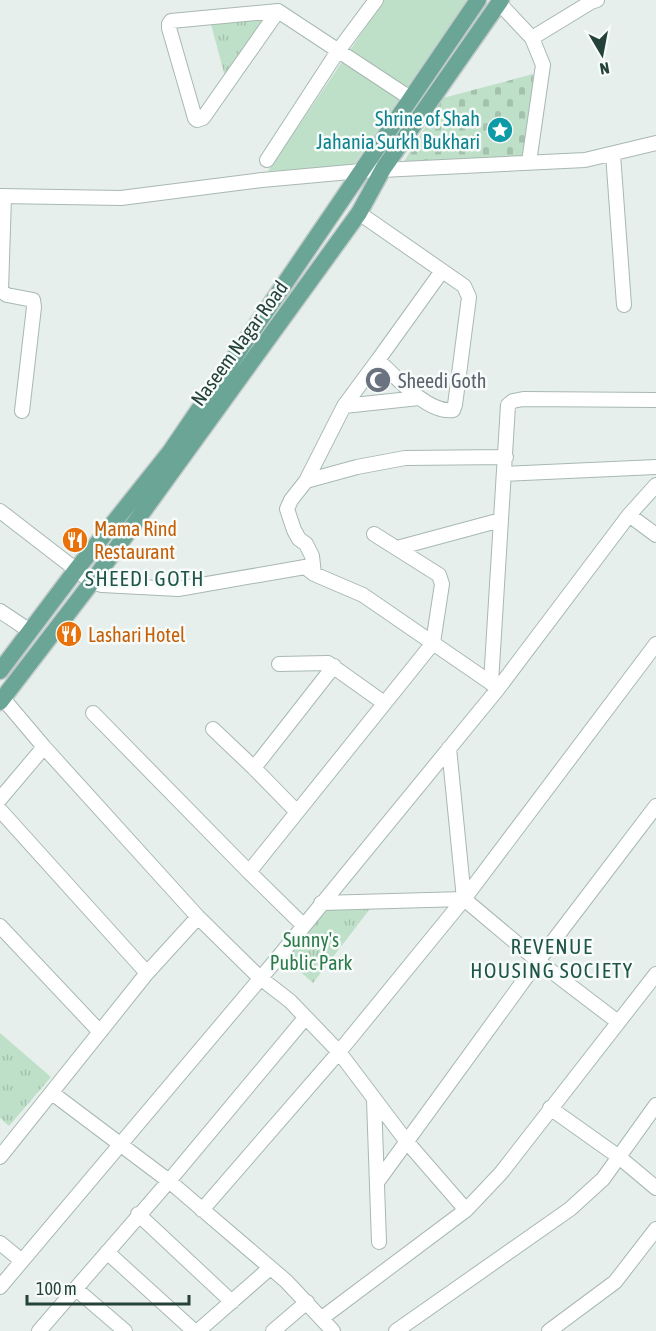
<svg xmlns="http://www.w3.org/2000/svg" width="656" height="1331" font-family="'Asap Condensed',sans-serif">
  <defs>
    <pattern id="cemetery-stones" width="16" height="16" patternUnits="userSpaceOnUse" patternTransform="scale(1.5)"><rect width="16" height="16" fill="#bfe0c8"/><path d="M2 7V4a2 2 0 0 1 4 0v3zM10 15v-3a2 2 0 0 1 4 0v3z" fill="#a4c1ad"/></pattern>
    <pattern id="park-tufts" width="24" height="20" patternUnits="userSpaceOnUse" patternTransform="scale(1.5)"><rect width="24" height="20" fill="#bfe0c8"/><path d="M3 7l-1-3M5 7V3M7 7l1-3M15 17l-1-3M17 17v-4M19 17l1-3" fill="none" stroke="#a4c1ad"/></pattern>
  </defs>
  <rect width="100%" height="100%" fill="#e6efeb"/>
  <path fill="#bfe0c8" d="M384,0h83l-114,166 -85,5z"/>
  <path fill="url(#cemetery-stones)" d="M533,74l-3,88 -130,6 43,-70z"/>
  <path fill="url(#park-tufts)" d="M278,11l-51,73 -18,-67z
    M376,901l-63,82 -33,-29 41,-51z
    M0,1033l51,44 -42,49 -9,-8z"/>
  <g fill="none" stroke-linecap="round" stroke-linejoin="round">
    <g stroke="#a8b8b2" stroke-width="16">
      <path id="minor" d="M499,3l33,35 11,27 -14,97
        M278,11l-75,107 -6,2 -2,-2 -26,-90v-4l2,-3 107,-10 132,87
        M532,38l59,-36 6,-2
        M613,154l11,151
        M267,160l71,-109 38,-51
        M0,196l121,2 141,-18 99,-9 224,-11 71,-17
        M4,196l-3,95 6,4 26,5 1,7 -12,104
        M378,360l64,-89
        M344,406l75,-8
        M505,474l151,-7
        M306,481l38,-75 34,-46c17,16 50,54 75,50l2,-5 14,-108 -5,-11 -105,-73
        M0,511l92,71 10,3 76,4 127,-22 9,7 49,21 128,88 6,7 132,-175 27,-30
        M629,515l27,20
        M397,548l104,-28
        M314,574l-2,-18 -6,-12 -7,-5 -5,-9 -7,-21 4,-9 15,-19 51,-14 48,-9 101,-1
        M0,611l30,20
        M279,664l49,-1 56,40
        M491,683l17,-278 5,-4 10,-2 133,1
        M0,695l44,52 154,170 61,60 31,24 49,51 68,90 59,68 -144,108
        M93,713l156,159 184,-229 9,-59 -3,-9 -65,-41
        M213,729l41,39 80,-102
        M449,748l15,151
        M254,768l43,44
        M0,799l44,-52
        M0,810l147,163
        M249,872l54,53
        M321,903l143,-4 74,62 80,61
        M0,926l100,106
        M52,1093l117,88 117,100 47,50
        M374,1100l5,142
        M550,1108l69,49 37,31
        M0,1157l147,-184 51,-56
        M378,1181l160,-220 118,-155
        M202,1210l137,-158 125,-153 192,-255
        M466,1210l35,-37 155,-199
        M138,1214l94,88
        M0,1243l22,18
        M107,1252l87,79
        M0,1287l276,-327 221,-270
        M76,1289l49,42
        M39,1331l130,-150 136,-163
        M198,1331l72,-63
        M273,1331l34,-29
        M396,1331l174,-122 33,-30 53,-74
        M549,1331l66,-49 41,-53"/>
    </g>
    <g stroke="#c2cac8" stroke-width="19">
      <path id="major" d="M0,671l76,-101 94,-118 308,-452
        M0,702l92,-120 267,-369 24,-44 118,-169"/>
    </g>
    <use href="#minor" stroke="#fff" stroke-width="14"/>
    <use href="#major" stroke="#6aa596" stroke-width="16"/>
  </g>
  <defs>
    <g id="sight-disc" transform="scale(1.35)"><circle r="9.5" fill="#0f9aa8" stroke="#f7fbf9"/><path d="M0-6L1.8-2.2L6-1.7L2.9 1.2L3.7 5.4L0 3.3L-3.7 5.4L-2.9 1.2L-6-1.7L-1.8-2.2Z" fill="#fff"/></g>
    <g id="mosque-disc" transform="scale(1.35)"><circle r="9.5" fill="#6b7280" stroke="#f7fbf9"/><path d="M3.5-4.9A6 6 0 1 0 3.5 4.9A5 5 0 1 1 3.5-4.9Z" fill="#fff"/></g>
    <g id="restaurant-disc" transform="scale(1.35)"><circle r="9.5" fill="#e8710a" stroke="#f7fbf9"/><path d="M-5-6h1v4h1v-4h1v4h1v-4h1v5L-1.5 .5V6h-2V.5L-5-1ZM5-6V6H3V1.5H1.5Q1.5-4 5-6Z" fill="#fff"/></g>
  </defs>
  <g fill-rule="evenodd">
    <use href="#sight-disc" x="500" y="130"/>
    <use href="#mosque-disc" x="378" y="380"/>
    <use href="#restaurant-disc" x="75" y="540"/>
    <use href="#restaurant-disc" x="69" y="634"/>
  </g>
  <g text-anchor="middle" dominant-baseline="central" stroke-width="5" stroke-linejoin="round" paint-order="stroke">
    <g font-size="20" fill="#0d838f" stroke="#f7fbf9" text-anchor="end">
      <text x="480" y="118">Shrine of Shah<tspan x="480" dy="23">Jahania Surkh Bukhari</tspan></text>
    </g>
    <g font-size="20" fill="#24423a" stroke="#f7fbf9">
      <text transform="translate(239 343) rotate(-54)">Naseem Nagar Road</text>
    </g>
    <g font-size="20" fill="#5b616d" stroke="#f7fbf9" text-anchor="start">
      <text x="398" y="380">Sheedi Goth</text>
    </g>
    <g font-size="20" fill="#c56008" stroke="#f7fbf9" text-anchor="start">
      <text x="94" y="528">Mama Rind<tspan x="94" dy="23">Restaurant</tspan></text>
      <text x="88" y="634">Lashari Hotel</text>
    </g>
    <g font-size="20" fill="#2d7a4b" stroke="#f7fbf9">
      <text x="311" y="939">Sunny's<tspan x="311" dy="23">Public Park</tspan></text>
    </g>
    <g font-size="21" letter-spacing="1.5" fill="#1f5548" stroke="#f7fbf9">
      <text x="145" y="578">SHEEDI GOTH</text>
      <text x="552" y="946">REVENUE<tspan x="552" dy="24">HOUSING SOCIETY</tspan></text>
    </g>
  </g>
  <g transform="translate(602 54) rotate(170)" stroke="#f7fbf9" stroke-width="4.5" paint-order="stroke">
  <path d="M0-4.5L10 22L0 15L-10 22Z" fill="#24423a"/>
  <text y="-9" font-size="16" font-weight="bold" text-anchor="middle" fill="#24423a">N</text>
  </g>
  <path d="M27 1295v9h162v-9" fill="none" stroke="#24423a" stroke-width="3"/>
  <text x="36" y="1295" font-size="18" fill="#24423a" stroke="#f7fbf9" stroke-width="4.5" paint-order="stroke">100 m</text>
</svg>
